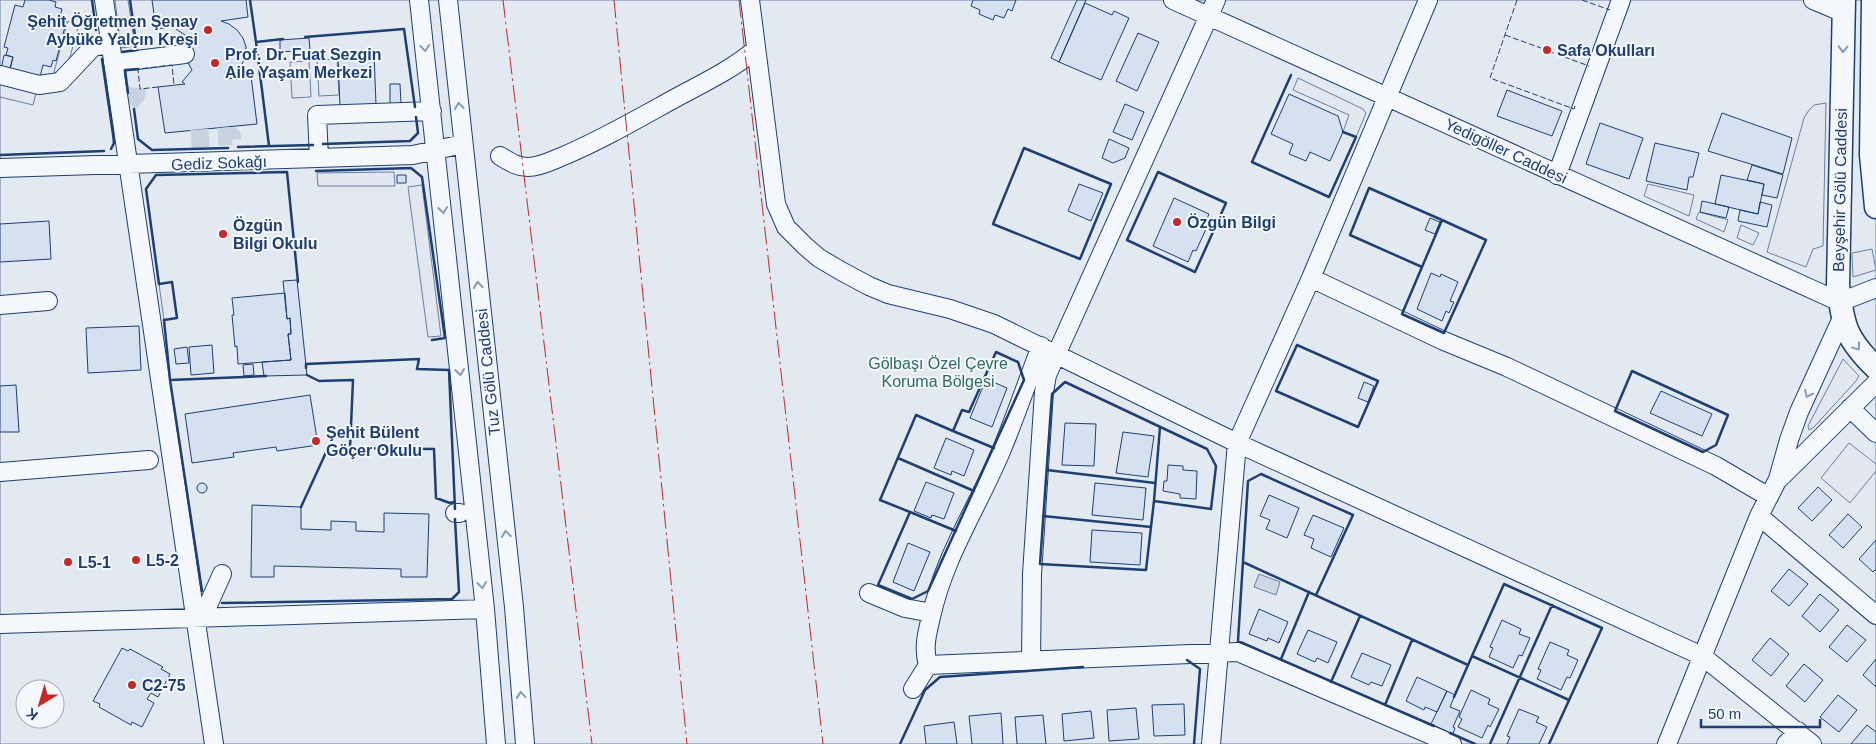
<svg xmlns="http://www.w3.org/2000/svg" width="1876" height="744" font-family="Arial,sans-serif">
  <rect width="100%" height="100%" fill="#f4f7fb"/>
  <path fill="#e3e9f0" stroke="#687fa3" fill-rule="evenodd" d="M0,0h1876v744h-1876zM25,689h30v30h-30z"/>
  <path fill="#e3e8f0" stroke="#687fa3" d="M115,0h13l7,46 -14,2z
    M68,21l11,3 -14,51 -11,-3z
    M337,59l2,36 -20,1 -2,-36z
    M309,61l2,36 -19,1 -2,-36z
    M1298,78l65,31 3,4 -10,24 -13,-5 6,-17 -56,-25z
    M0,83l36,10 -3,12 -33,-8z
    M1826,103l-3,143 -10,3 -7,18 -39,-15 37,-134 5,-8 5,-5z
    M394,172l1,14h-77l-1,-13z
    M1648,184l46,11 -5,21 -45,-20z
    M422,185l19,151 -13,1 -20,-150z
    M1699,212l29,8 -4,12 -28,-13z
    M1741,225l18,8 -6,12 -16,-7z
    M1872,249l4,21 -23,7 -1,-24z
    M172,282l5,36 -13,2 -5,-36z
    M1843,359l16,17 -3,5 -43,47 -4,2 -1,-4z
    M1849,443l27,21v7l-26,32 -29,-25z"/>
  <path fill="#cfd7e4" stroke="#687fa3" d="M1259,574l21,8 -4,13 -22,-8z"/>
  <path fill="#d5e0f0" stroke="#1d3f73" d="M25,0h24l7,2 -1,5 7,2 -2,8 7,2 -11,42 -3,-1 -2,7 -8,-2 -3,12 -30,-8 3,-12 -7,-2 2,-7 -4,-1 11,-42 8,2z
    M152,0h94l2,17 -27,4 8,3 8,6 6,8 3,9 -1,10 -4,10 -6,7 -8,5 24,-3 6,48 -92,9 -7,-46 27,-3 -3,-2 10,-12 -6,-11 -2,-10 4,-12 -12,-8 3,-3 -23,3z
    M973,0h43l-4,11 -4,-2 -4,9 -9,-3 -2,5 -14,-6 1,-4 -9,-4z
    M1077,0h9l-27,62 -8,-4z
    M1085,3l27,12 2,-4 15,7 -28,62 -42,-18z
    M1138,33l21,9 -22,49 -21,-10z
    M309,38l1,12 -30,2v-12z
    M374,53l2,52 -36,2 -2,-52z
    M4,55l9,2 -4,15 -8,-3z
    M390,84h10l1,20 -11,1z
    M1507,90l55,21 -10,25 -55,-20z
    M1289,94l49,22 5,16 -13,29 -20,-9 -4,9 -17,-7 4,-10 -22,-10z
    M1125,104l19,8 -12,28 -19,-8z
    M1722,113l70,25 -9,36 -75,-23z
    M1600,123l43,15 -14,41 -43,-15z
    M1109,139l20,9 -4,10 -12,5 -11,-5z
    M1655,143l44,10 -6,24h-4l-2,13 -41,-9z
    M1752,165l31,10 -6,23 -15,-3 2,-11 -17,-4z
    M397,175h9v8h-9z
    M1721,175l43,9 -6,30 -43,-10z
    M1079,184l24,9 -12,28 -23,-10z
    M1174,198l35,16 -6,14 3,1 -10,22 -3,-1 -5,12 -35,-16z
    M1702,201l27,6 -3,11 -26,-6z
    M1760,202l12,3 -5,22 -29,-6 2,-11 18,4z
    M1430,218l10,4 -5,12 -10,-4z
    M49,221l2,38 -51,3v-38z
    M1431,273l9,4 1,-3 17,8 -8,19 4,1 -5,11 -3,-2 -4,10 -25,-12z
    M297,280l10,95 -43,1 -2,-14 29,-2 -3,-26h3l-1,-16 -3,1 -4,-38z
    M285,293l2,26 3,-1 1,16h-3l3,26 -53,4 -1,-18 -2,1 -3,-32h2l-2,-17z
    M139,326l2,44 -53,3 -2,-45z
    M212,345l2,28 -23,2 -2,-28z
    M187,347l2,16 -13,1 -2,-15z
    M253,364l1,11 -10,1 -1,-11z
    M986,379l21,9 -15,39 -22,-9z
    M1364,382l10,4 -6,16 -10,-4z
    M16,385l3,47h-19v-46z
    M1661,391l51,23 -10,22 -52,-23z
    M310,395l8,50 -41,6 -1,-4 -43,6 1,4 -42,6 -7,-49z
    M1065,423l31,1 -2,42 -32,-1z
    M1123,432l31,4 -6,41 -32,-4z
    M946,438l28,12 -10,26 -12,-5 -1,4 -17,-7z
    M1168,465l15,1v4l14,1 -1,28 -16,-1v-4l-17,-3 1,-10h3z
    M926,482l28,11 -10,26 -12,-4 -1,3 -17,-7z
    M197 488a5 5 0 1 1 10 0a5 5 0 1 1-10 0Z
    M1095,483l51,5 -3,32 -51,-5z
    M1818,487l14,13 -20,21 -14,-13z
    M1269,495l30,13 -12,30 -21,-9 4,-9 -10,-4z
    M252,505l49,2v22l30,1v-9l25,1v9l28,1v-19l45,1 -2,63h-26v-8l-127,-3v11h-23z
    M1848,514l14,13 -19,21 -14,-13z
    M1313,515l31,13 -13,29 -20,-9 3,-9 -10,-4z
    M1092,530l50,3 -2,32 -50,-3z
    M1876,540v29l-3,3 -14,-13z
    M908,543l22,9 -16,39 -21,-9z
    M1789,569l19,15 -19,22 -18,-15z
    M1820,594l19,16 -19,22 -18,-16z
    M1259,609l29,13 -9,21 -11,-5 -1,3 -18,-7z
    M1502,620l19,9 -2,5 11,4 -8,18 -3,-1 -6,13 -24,-11 4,-9 -3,-1z
    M1847,625l19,15 -19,22 -18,-15z
    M1308,630l29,12 -9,21 -11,-5 -2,4 -18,-8z
    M1770,638l19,16 -18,22 -19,-16z
    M1550,642l19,8 -2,5 11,5 -8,18 -3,-1 -6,13 -24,-11 4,-9 -3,-1z
    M122,648l6,3 2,-2 33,18 -2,2 9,5 -12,23 -7,-4 -4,6 7,4 -12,24 -10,-5 -1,3 -32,-18 1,-3 -7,-3z
    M1362,653l29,12 -9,21 -11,-4 -2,3 -18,-8z
    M1876,659v28l-13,-12z
    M1804,664l19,16 -18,22 -19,-16z
    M1417,677l30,14 -10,21 -12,-5 -1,3 -18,-9z
    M1471,690l19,9 -2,5 11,5 -9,18 -2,-2 -6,13 -24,-11 4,-8 -3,-2z
    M1447,691l8,4 -5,12 10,4 -7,16 2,1 -2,6 -22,-10z
    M1838,695l19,15 -18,22 -19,-15z
    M1184,704l1,31 -31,1 -2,-31z
    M1136,708l3,31 -30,2 -2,-31z
    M1519,709l20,8 -3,5 11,5 -8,17h-32l3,-7 -3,-1z
    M1091,711l3,27 -30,3 -2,-27z
    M1001,713l2,31h-31l-3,-28z
    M1043,715l3,29h-29l-2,-27z
    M954,722l3,22h-31l-2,-18z
    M1867,725l9,7v12h-25z"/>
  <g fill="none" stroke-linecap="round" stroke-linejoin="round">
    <path stroke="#c9d2e0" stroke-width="18" stroke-dasharray="18 9" stroke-linecap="butt" d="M129,103l7,-7 2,-13
      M191,139l41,-3 1,11"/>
    <g stroke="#1d3f73" stroke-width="20">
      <path id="minor" d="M104,0l110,744
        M419,0l66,609 11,135
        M448,0l66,607 11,137
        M750,0l26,204 10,23 19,19 14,12 22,13 28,15 19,8 62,15 44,15 243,119 465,213 110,88
        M1173,0l667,302 36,-14
        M1813,0l31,13
        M113,63l72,-9
        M0,75l39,10 21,-3 33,-35 17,-3
        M500,156c10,6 17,11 28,11 12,0 23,-6 33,-10 38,-16 73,-36 109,-56 29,-16 60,-30 85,-51
        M319,158l-2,-43 115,-4
        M0,168l413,-13 50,-11
        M1557,175l64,-175
        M1311,278l133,63 63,26 209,99 53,31
        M0,305l48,-4
        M1850,408l26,25
        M0,472l149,-12
        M1779,479l97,-96
        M455,513h5
        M1759,516l117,99
        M869,593l36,15 27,5
        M195,619l14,-16 13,-29
        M0,624l485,-15
        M1031,661l1,-87 12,-182 3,-17 169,-375
        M928,665c-5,-16 -1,-32 3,-48 14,-63 47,-110 71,-168 14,-34 26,-69 39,-103
        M913,689l15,-24 310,-13 214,92
        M1211,744l26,-301 74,-165 117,-278
        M1667,744l92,-228 19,-37 11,-39 10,-28 43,-94
        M1786,744l12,-13"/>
    </g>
    <g stroke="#1d3f73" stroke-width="25">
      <path id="major" d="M1844,0l-6,285c5,41 8,54 38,83
        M1873,0l-2,155 5,52"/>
    </g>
    <use href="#minor" stroke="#f4f7fb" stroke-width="18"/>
    <use href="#major" stroke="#f4f7fb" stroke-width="22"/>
    <path stroke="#1d3f73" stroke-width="1" stroke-dasharray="6 2.5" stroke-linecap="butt" d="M1517,0l-27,78 84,31 1,-3
      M1582,0l28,10
      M1505,35l36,13
      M1548,51l41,15
      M158,87l-18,2 -2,-20 34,-4 2,20"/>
    <path stroke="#1d3f73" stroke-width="2.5" d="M92,0l4,30
      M250,0l6,42
      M305,37l99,-8 11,78
      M122,52l15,-2 -7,-50
      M102,59l11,75 1,9 -3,6
      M1291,75l-39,87 77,35 27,-60 -13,-5
      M128,93l-3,-23 13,-1
      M134,109l4,30 14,11 76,-2
      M323,144l87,-3 8,-8 -2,-16
      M269,146l-13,-104 27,-3
      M238,147l75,-2
      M1024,148l87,36 -31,75 -87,-35z
      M0,155l104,-4
      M316,171l95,-3 11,9 23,161 -13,2
      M1158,172l68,31 -31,69 -68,-32z
      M1442,220l44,20 -42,93 -42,-19z
      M1422,267l-72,-32 19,-47 73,32
      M1297,345l81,36 -20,46 -82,-36z
      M996,352l22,10 6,18 -96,211 -16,8 -34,-14 32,-73 -30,-12 36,-85 37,16 9,-21 7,2z
      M306,368v-4l113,-5 -2,10 32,1 6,139
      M1632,371l96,44 -12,30 -13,7 -88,-41z
      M307,375l12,6 34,-1 -3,68
      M170,380l-6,-60 13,-2 -5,-36 -13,2 -13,-95 10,-14 131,-3 11,110
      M1065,382l142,67 9,17 -5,43 -57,-8 -8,69 -106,-6 12,-170z
      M953,431l41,17
      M898,458l76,33
      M1047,470l108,13
      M1154,501l6,-74
      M301,507l27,-59 106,1 2,49 14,5 4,-1
      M910,512l46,19
      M1043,516l108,11
      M1243,562l225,103 36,-81 98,44 -53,116
      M202,591l-32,-211 96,-4
      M1316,595l37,-80 -92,-41 -13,7 -10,160 196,85
      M222,603l230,-4 7,-7 -4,-73
      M1472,656l97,44
      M1281,659l28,-67
      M1187,660l13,9 -6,75
      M1331,682l29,-66
      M1454,697l14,-32
      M1385,705l27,-65
      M1450,733l25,11
      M900,744l25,-54 15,-13 143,-10
      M1490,744l62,-139"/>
    <path stroke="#c62828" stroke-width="1" stroke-dasharray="18 4 2.5 4" stroke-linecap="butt" d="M503,0l89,744
      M614,0l73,744
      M739,0l84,744"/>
  </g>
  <defs><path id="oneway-chevron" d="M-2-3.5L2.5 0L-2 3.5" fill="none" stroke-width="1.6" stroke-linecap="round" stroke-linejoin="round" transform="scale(1.25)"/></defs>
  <g stroke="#889bb7">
    <use href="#oneway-chevron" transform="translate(425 48) rotate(83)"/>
    <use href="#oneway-chevron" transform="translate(1843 49) rotate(91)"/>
    <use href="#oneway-chevron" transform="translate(459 106) rotate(-96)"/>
    <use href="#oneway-chevron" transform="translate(443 210) rotate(84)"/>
    <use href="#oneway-chevron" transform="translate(478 285) rotate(-96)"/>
    <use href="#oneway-chevron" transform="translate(1857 347) rotate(54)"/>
    <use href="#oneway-chevron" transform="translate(460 372) rotate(84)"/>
    <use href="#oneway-chevron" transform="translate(1808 394) rotate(115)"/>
    <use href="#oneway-chevron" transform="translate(506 534) rotate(-96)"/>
    <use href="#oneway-chevron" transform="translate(482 585) rotate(84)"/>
    <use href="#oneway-chevron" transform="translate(521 695) rotate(-95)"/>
  </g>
  <g fill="#c62828" stroke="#f4f7fb" stroke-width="2">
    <circle cx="208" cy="30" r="5"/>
    <circle cx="1547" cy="50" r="5"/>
    <circle cx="215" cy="63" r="5"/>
    <circle cx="1177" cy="222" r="5"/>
    <circle cx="223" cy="234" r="5"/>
    <circle cx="316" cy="441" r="5"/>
    <circle cx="136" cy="560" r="5"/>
    <circle cx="68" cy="562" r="5"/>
    <circle cx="132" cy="685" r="5"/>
  </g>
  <g text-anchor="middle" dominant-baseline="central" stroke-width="4" stroke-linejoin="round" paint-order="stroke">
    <g font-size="16" font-weight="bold" fill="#1d3f73" stroke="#f4f7fb" text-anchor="start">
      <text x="198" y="21" text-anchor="end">Şehit Öğretmen Şenay<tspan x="198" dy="18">Aybüke Yalçın Kreşi</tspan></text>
      <text x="1557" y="50">Safa Okulları</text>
      <text x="225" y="54">Prof. Dr. Fuat Sezgin<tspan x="225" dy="18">Aile Yaşam Merkezi</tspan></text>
      <text x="1187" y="222">Özgün Bilgi</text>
      <text x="233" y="225">Özgün<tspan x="233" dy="18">Bilgi Okulu</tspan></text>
      <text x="326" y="432">Şehit Bülent<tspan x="326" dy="18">Göçer Okulu</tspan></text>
      <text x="146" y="560">L5-2</text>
      <text x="78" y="562">L5-1</text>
      <text x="142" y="685">C2-75</text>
    </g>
    <g font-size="16" fill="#1d3f73" stroke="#f4f7fb">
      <text transform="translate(1506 151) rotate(25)">Yedigöller Caddesi</text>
      <text transform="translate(219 163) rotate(-2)">Gediz Sokağı</text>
      <text transform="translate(1840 190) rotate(-89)">Beyşehir Gölü Caddesi</text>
      <text transform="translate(488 372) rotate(-96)">Tuz Gölü Caddesi</text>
    </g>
    <g font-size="16" fill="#2c6c60" stroke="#f4f7fb">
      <text x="938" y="363">Gölbaşı Özel Çevre<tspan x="938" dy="18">Koruma Bölgesi</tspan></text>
    </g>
  </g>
  <g transform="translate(40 704) rotate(218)"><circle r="24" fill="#f4f7fb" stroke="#9eadc5"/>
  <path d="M0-4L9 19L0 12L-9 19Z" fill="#c62828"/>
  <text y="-8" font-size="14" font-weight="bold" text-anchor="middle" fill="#1d3f73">K</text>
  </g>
  <path d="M1701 719v8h119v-8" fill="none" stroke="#1d3f73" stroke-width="2.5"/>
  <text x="1708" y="719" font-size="15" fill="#1d3f73" stroke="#f4f7fb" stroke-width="4" paint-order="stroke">50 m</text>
</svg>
